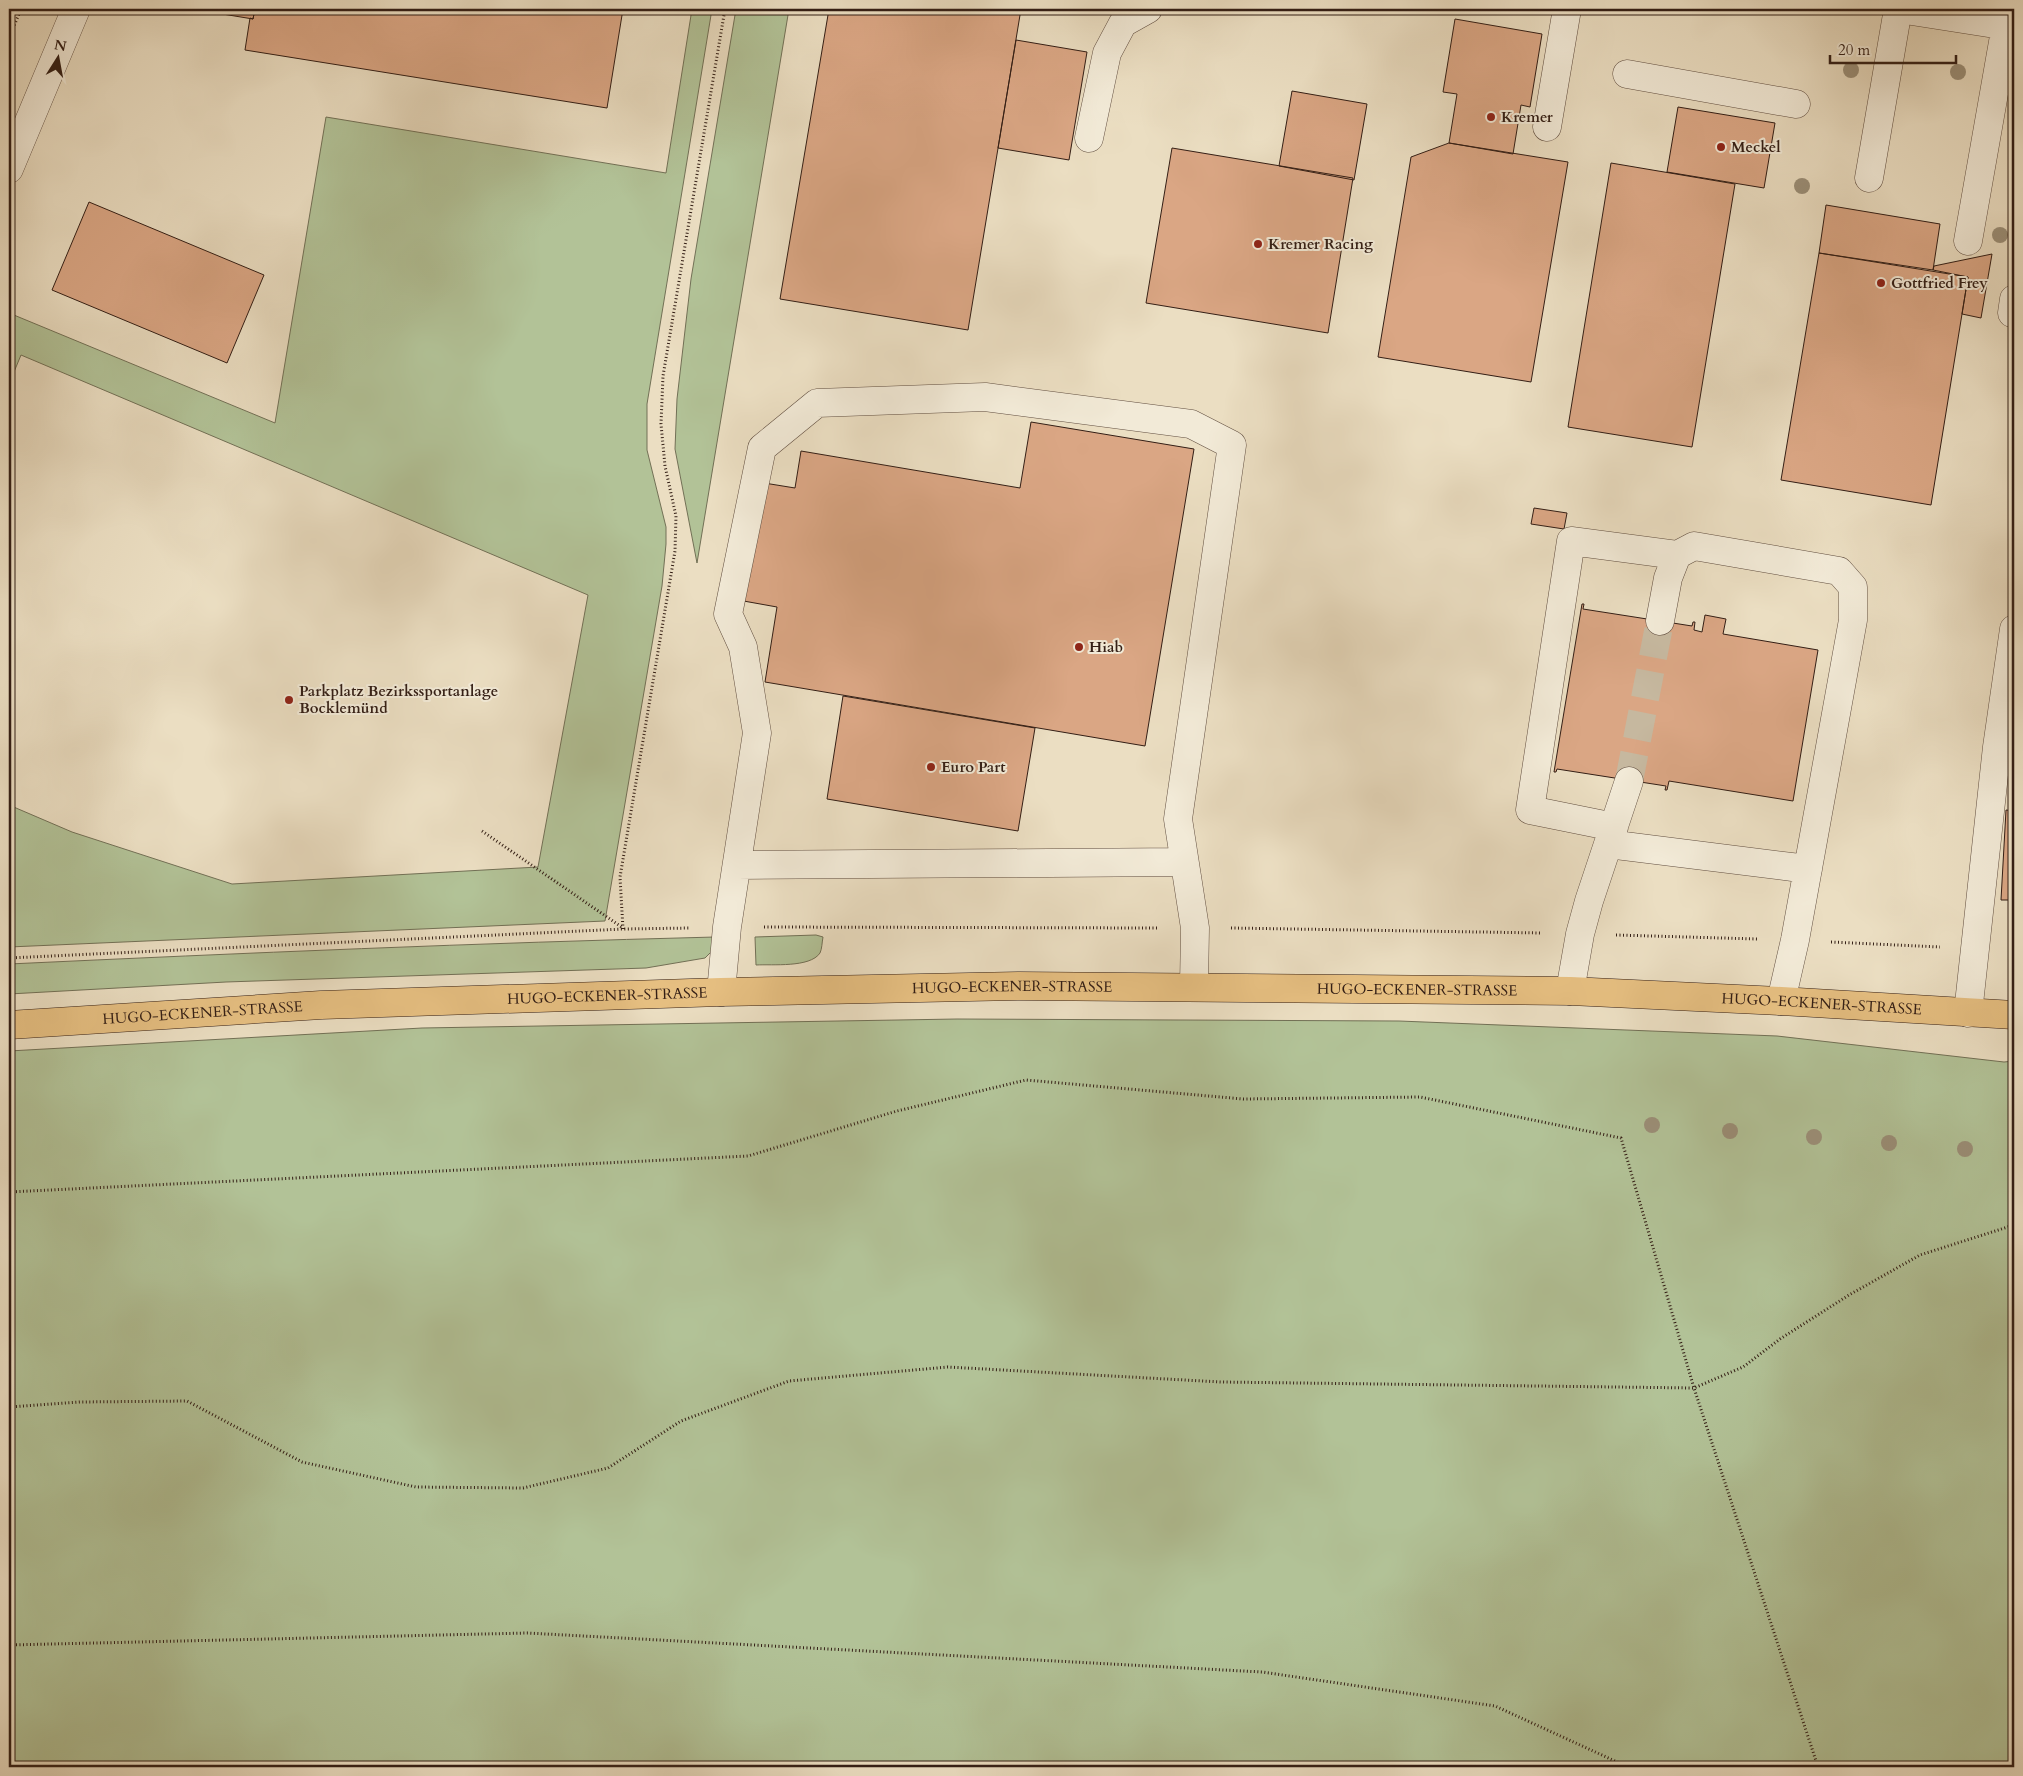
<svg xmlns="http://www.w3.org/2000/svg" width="2023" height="1776" font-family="Cardo,serif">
  <rect width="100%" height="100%" fill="#ebdec2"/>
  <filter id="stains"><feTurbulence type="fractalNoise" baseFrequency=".004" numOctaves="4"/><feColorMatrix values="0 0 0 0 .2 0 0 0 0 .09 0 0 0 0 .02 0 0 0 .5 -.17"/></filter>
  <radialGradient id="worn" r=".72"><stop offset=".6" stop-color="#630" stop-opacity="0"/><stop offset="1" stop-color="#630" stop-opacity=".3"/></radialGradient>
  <path fill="#b2c297" stroke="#727056" d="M692,9h20l-65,395v46l19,77v17l-4,42 -57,335 -596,26v-142l63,27 160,52 306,-17 50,-272 -567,-240 -12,29v-71l266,110 51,-306 340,56z
    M736,9h53l-92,554 -22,-114 2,-50 14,-120z
    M816,935l7,2c-1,5 -1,12 -3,16 -10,15 -48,11 -64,12l-1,-28z
    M715,937l-1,12 -9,9 -59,10 -420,14 -217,12v-30c235,-11 470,-21 706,-27z
    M957,1019l442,2 378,15 227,26 10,-1v706h-2005v-716l413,-23z"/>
  <path fill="#daa684" stroke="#331e15" d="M192,9h63l-2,10z
    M255,9h368l-16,99 -362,-58 5,-32 3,1z
    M829,9h192l-53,321 -188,-31z
    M1455,19l87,15 -12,73 -9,-2 -8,49 -64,-11 8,-49 -14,-2z
    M1016,40l71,12 -18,108 -71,-12z
    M1292,91l75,13 -13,76 -75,-14z
    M1678,107l97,16 -11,65 -97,-16z
    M1449,143l119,19 -37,220 -153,-25 33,-200z
    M1172,148l181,30 -25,155 -182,-30z
    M1611,163l124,21 -43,263 -124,-20z
    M89,202l175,73 -37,88 -175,-73z
    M1826,205l114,19 -7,46 -114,-17z
    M1819,253l149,24 -37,228 -150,-25z
    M1992,254l-11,64 -19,-4 6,-37 -35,-7 1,-4z
    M1031,422l163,27 -49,297 -380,-64 12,-75 -39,-7 20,-118 37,6 6,-37 219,37z
    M1534,508l33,5 -3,16 -33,-5z
    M1582,604h2l-1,5 109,17 1,-4h2l-1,8 8,2 3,-17 21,4 -3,15 95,16 -25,151 -124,-20 -2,9h-2l1,-4 -109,-17 -1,3h-2z
    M843,696l192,32 -17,103 -191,-32z
    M2006,810l8,1v89h-13z"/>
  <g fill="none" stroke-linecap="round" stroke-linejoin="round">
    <path stroke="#c6b89f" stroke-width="28" stroke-dasharray="28 14" stroke-linecap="butt" d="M1629,781l31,-160"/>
    <g stroke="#614e40" stroke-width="29">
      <path id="minor" d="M1899,9l115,18
        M1627,74l169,30
        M1547,127l20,-118
        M1089,138l18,-85 16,-30 25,-14
        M9,169l67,-160
        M1869,178l29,-169
        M1968,241l38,-216
        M2014,299l-2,14h2
        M1660,621l8,-43 9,-23 17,-9 145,25 14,16v33l-58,320 -14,61
        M2014,629l-17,118 17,1
        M1614,827l-84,-17 41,-269 106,14
        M1608,844l200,25
        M737,865l447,-3
        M1570,991l10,-57 9,-33 40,-120
        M721,992l6,-65 30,-194 -14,-86 -15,-33 34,-166 55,-45 168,-6 206,27 41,21 -54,374 17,109 -1,58
        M1968,1013l29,-266"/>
    </g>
    <g stroke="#331e15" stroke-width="29">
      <g id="major">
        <path id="s1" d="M9,1025l312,-20 400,-13 299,-6 550,5 211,10 233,14"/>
      </g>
    </g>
    <path stroke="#331e15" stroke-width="3" stroke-dasharray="1 2.5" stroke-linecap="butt" d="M9,38l12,-29
      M482,831l141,97
      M764,927l393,1
      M1231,928l311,5
      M623,929l-3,-52 55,-326 1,-35 -11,-50 -4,-42 2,-48 62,-367
      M1616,935l141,4
      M1831,942l109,5
      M9,958l614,-29 67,-1
      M9,1192l739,-36 149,-45 129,-31 217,19 177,-2 201,41 73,250 124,379
      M9,1407l71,-5 107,-1 115,61 114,25 107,1 85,-20 73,-47 108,-40 159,-14 273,15 473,6 49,-21 37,-28 69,-44 71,-40 94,-30
      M9,1645l518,-12 735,39 233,34 133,61"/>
    <use href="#minor" stroke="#f2ead7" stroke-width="28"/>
    <use href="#major" stroke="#e6bf81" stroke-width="28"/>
  </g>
  <g fill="#9b8f78">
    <circle cx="1851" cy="70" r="8"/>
    <circle cx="1958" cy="72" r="8"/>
    <circle cx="1802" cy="186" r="8"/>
    <circle cx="2000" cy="235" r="8"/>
    <circle cx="1652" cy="1125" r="8"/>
    <circle cx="1730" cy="1131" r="8"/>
    <circle cx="1814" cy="1137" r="8"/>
    <circle cx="1889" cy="1143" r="8"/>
    <circle cx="1965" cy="1149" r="8"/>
  </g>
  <g fill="#8f2418" stroke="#f2ead7" stroke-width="2">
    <circle cx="1491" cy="117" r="5"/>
    <circle cx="1721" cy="147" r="5"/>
    <circle cx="1258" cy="244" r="5"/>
    <circle cx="1881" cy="283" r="5"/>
    <circle cx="1079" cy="647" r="5"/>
    <circle cx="289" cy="700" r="5"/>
    <circle cx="931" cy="767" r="5"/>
  </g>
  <g text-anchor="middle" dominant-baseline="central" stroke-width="4" stroke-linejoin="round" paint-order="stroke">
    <g font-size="15" font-weight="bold" fill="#331e15" stroke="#f2ead7" text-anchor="start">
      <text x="1501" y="117">Kremer</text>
      <text x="1731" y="147">Meckel</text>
      <text x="1268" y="244">Kremer Racing</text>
      <text x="1891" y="283">Gottfried Frey</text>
      <text x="1089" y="647">Hiab</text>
      <text x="299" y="691">Parkplatz Bezirkssportanlage<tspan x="299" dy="17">Bocklemünd</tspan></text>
      <text x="941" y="767">Euro Part</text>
    </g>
    <g font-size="15" fill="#331e15" stroke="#f2ead7">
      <text stroke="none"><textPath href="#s1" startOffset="1004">HUGO-ECKENER-STRASSE</textPath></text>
      <text stroke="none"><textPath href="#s1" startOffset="1409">HUGO-ECKENER-STRASSE</textPath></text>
      <text stroke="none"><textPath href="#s1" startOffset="599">HUGO-ECKENER-STRASSE</textPath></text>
      <text stroke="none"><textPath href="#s1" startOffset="1814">HUGO-ECKENER-STRASSE</textPath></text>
      <text stroke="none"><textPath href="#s1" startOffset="194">HUGO-ECKENER-STRASSE</textPath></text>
    </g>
  </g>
  <rect width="2023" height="1776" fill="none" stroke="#ebdec2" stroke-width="30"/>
  <rect x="10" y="10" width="2003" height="1756" fill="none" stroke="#331e15" stroke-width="2.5"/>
  <rect x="15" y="15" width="1993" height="1746" fill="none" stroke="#331e15"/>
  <g transform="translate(58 58) rotate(11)" stroke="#f2ead7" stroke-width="4" paint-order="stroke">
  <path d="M0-4L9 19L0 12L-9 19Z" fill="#331e15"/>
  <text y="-8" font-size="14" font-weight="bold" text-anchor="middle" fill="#331e15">N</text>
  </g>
  <path d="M1830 55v8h126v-8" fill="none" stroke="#331e15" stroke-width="2.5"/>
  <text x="1838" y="55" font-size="15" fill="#331e15" stroke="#f2ead7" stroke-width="4" paint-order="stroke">20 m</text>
  <rect width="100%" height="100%" filter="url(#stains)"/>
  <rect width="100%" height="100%" fill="url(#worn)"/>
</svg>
